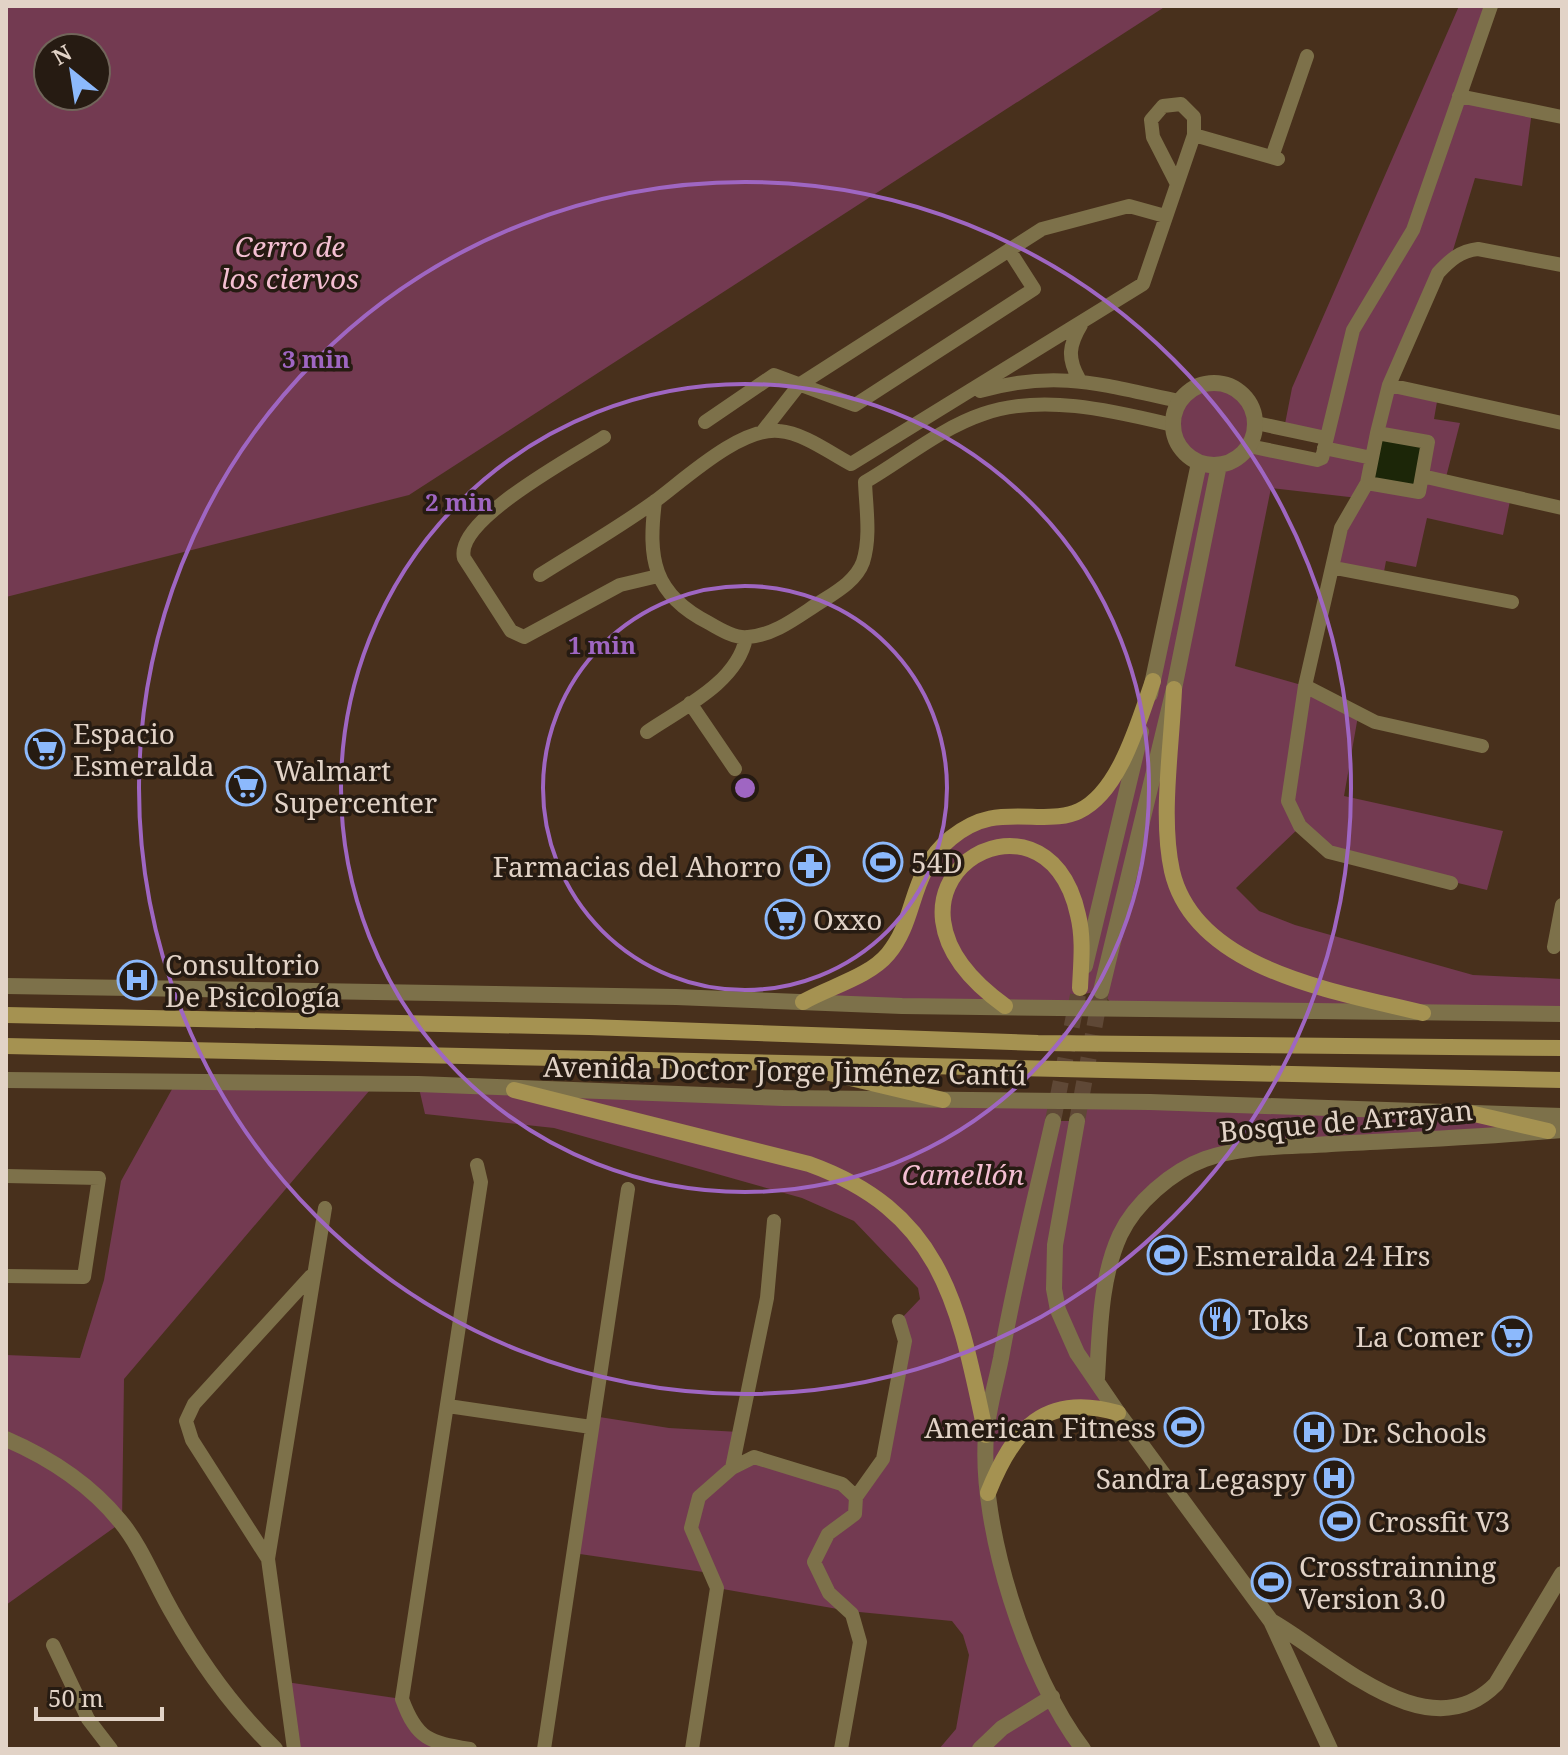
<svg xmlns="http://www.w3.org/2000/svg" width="1568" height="1755" font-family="'Noto Serif',serif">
  <rect width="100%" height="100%" fill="#48301c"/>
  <path fill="#733a51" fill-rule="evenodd" d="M6,6h1160l-757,489 -403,102zM48,48h48v48h-48z
    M1459,6h32l-32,89 73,16 -10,75 -47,-8 -25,82 -61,125 49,11 -4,23 26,4 -15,58 66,15 -8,39 -76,-17 -11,49 -30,-6 -3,16 -48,-9 23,-70 -87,-10 -36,178 70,20 53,30 -14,80 159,35 -16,59 -158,-38 -29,-25 -64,61 23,23 36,14 178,50 89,4v35l-445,-4 -16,-19 -23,4 -14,13 -260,-6 79,-42 36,-82 53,-53 118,-20 46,-75 63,-267c-16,-12 -30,-24 -24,-46 15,-60 101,-31 74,28l68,15 9,-22 -42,-9 8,-41z
    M176,1082l199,2 -251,295 -2,143 -116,83v-250l74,3 24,-78 17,-99z
    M418,1084l640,17 -4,20h23l7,-20 298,10 180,19 -291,18 -80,17 -70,68 -24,145 21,35 -20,-6 -61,11 -49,75 26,112 69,144h-144l17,-20 13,-74 -6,-20 -11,-14 -103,-10 -132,-23 -7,-15 -137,-20 20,-137 76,12 70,4 -7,35 22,-10 102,39 27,-37 22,-117 -6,-21 21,-22 -2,-11 -64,-67 -52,-23 -248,-70 -129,-14z
    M286,1682l116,17 10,27 38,23h-156z"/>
  <path fill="#1c2608" stroke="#575a41" stroke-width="2" d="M1377,433l51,9 -9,50 -52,-9z"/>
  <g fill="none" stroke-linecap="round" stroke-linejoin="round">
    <path stroke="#5f4836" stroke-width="16" stroke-dasharray="16 8" stroke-linecap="butt" d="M1053,1121l25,-126
      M1077,1121l24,-130"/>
    <path stroke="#7d714a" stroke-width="14" d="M1459,96l103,21
      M1194,135l84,24
      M1272,157l35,-101
      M1079,379c-12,-21 -10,-34 2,-54
      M1389,385l173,38
      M980,391c78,-22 123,-6 199,10
      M705,422l69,-47 81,30 179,-116 -25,-39
      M1256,423l70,15
      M763,431l36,-46 243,-156 87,-23 36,10
      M1377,433l12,-48 49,-112c12,-13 22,-22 40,-24l84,16
      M1377,433l51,9 -9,50 -52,-9z
      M604,437c-29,19 -150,83 -140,121l47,73 13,6 96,-52 38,-9
      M1249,446l68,14 5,-2 31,-128 60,-100 78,-224
      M1324,448l48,10
      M1422,476l140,32
      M1367,483l-26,45 -36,158 -17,115 12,25 29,26 122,31
      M655,501c-7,57 -3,93 54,122 10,6 27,16 39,14 27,-2 49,-20 71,-34 17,-11 37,-22 44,-41 8,-25 3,-54 2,-80 38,-22 76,-54 118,-68 59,-21 131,-3 190,11
      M1335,568l177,34
      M540,575c38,-24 78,-47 114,-73 30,-22 86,-75 125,-71 25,2 51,22 72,33l292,-180 51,-149v-18l-13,-13 -18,2 -12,14 2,17 24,47
      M1305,686l70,36 107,24
      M690,703l45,66
      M647,732c35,-24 90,-49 99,-94
      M1554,947l8,-42
      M6,1176l93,2 -15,99 -78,-1
      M448,1406l143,21
      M732,1468l35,-170 7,-77
      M268,1559l-76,-119 -6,-19 8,-17 117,-128
      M53,1645l35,74 23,30
      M294,1749l-26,-190 57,-351
      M470,1749c-41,-7 -53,-9 -68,-50l79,-517 -4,-17
      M544,1749l84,-560
      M692,1749l25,-161 -26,-60 8,-31 33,-29 22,-11 88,27 14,13
      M841,1749l19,-107 -8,-28 -23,-21 -15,-31 14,-28 27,-20 1,-17 27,-38 22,-118 -6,-20"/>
    <path stroke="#7d714a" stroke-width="16" d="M1173 424a41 41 0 1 1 82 0a41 41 0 1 1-82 0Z
      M1150,694l49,-231
      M1085,966l56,-234
      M6,986l670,11 226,9 660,8
      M1101,991l73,-302 45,-224
      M6,1080l412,4 365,14 367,4 412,14
      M1053,1121c-18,79 -38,157 -52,237 -5,25 -13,51 -15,77 -7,92 41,241 97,314
      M1077,1121l-22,124 -1,44 4,21 19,43 41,60 153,208 59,128
      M1097,1378c3,-48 3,-99 23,-143 15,-32 52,-64 85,-76 39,-14 85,-12 126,-15 77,-4 154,-7 231,-14
      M6,1439c44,19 83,44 114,82 21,25 35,62 52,91 28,50 62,97 103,137
      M1271,1621c62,35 157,132 225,63l66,-110
      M980,1749l22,-21 50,-31"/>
    <path stroke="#a59251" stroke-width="16" d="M1174,689c-2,55 -14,128 -2,182 23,100 167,121 251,142
      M803,1002c26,-15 66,-25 85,-48 30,-36 20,-81 63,-116 30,-24 51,-22 86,-21 14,0 30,0 42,-6 41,-19 60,-91 74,-130
      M1005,1006c-163,-117 41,-241 73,-91 6,24 3,49 2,73
      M6,1015l583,12 449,16 524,5
      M6,1046l1556,34
      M821,1071l122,29
      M514,1090l295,74c136,49 150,145 177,271
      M1470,1113l78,18
      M988,1493c25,-63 56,-101 130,-80"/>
  </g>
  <g fill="none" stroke="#9f66c2" stroke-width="4">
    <circle cx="745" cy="788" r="202"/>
    <circle cx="745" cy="788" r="404"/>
    <circle cx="745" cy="788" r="606"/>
  </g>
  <defs>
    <g id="supermarket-ring" transform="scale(2)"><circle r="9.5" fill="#261b12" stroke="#8cb9fc" stroke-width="1.5"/><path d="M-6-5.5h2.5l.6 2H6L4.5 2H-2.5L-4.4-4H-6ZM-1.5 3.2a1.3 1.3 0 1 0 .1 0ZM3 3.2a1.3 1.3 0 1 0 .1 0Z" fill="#8cb9fc"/></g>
    <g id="stadium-ring" transform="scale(2)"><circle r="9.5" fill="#261b12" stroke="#8cb9fc" stroke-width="1.5"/><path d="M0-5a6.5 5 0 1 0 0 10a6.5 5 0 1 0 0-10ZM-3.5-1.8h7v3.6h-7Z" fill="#8cb9fc"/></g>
    <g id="pharmacy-ring" transform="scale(2)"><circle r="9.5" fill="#261b12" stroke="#8cb9fc" stroke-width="1.5"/><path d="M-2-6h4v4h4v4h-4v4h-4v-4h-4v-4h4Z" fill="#8cb9fc"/></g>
    <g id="hospital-ring" transform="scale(2)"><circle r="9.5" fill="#261b12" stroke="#8cb9fc" stroke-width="1.5"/><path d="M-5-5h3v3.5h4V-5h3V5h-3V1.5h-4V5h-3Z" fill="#8cb9fc"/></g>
    <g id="restaurant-ring" transform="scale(2)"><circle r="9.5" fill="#261b12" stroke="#8cb9fc" stroke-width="1.5"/><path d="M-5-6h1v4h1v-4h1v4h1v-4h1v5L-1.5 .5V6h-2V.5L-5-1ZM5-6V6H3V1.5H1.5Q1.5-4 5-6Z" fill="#8cb9fc"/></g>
  </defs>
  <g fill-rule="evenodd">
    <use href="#supermarket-ring" x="45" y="749"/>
    <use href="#supermarket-ring" x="246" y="786"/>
    <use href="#stadium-ring" x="883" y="862"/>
    <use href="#pharmacy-ring" x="810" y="866"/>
    <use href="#supermarket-ring" x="785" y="919"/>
    <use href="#hospital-ring" x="137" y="980"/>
    <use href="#stadium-ring" x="1167" y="1255"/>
    <use href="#restaurant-ring" x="1220" y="1319"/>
    <use href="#supermarket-ring" x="1512" y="1336"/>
    <use href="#stadium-ring" x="1184" y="1427"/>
    <use href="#hospital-ring" x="1314" y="1432"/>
    <use href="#hospital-ring" x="1334" y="1478"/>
    <use href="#stadium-ring" x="1340" y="1521"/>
    <use href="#stadium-ring" x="1271" y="1582"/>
  </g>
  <g text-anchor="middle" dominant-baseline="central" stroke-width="7" stroke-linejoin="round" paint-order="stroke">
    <g font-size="28" font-style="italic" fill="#f4bfd2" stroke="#261b12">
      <text x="290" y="246">Cerro de<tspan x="290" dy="32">los ciervos</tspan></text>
      <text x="963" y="1174">Camellón</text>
    </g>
    <g font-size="28" fill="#e2d3c7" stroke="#261b12" text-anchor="start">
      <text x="73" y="733">Espacio<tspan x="73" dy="32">Esmeralda</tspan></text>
      <text x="274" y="770">Walmart<tspan x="274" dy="32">Supercenter</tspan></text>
      <text x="911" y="862">54D</text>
      <text x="782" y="866" text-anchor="end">Farmacias del Ahorro</text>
      <text x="813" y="919">Oxxo</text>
      <text x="165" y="964">Consultorio<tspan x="165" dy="32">De Psicología</tspan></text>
      <text x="1195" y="1255">Esmeralda 24 Hrs</text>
      <text x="1248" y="1319">Toks</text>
      <text x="1484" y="1336" text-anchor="end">La Comer</text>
      <text x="1156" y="1427" text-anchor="end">American Fitness</text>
      <text x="1342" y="1432">Dr. Schools</text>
      <text x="1306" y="1478" text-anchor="end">Sandra Legaspy</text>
      <text x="1368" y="1521">Crossfit V3</text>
      <text x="1299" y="1566">Crosstrainning<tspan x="1299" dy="32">Version 3.0</tspan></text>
    </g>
    <g font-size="28" fill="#e2d3c7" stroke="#261b12">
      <text transform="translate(785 1070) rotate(1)">Avenida Doctor Jorge Jiménez Cantú</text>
      <text transform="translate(1346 1120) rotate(-5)">Bosque de Arrayan</text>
    </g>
  </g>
  <circle cx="745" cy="788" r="12" fill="#9f66c2" stroke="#261b12" stroke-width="4"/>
  <g font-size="24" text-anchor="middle" font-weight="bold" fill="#9f66c2" stroke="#261b12" stroke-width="7" stroke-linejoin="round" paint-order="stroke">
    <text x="316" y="368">3 min</text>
    <text x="459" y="511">2 min</text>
    <text x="602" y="654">1 min</text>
  </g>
  <rect width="1568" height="1755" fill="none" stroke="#e2d3c7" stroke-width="16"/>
  <g transform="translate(72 72) rotate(330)"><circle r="38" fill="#261b12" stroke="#71655a" stroke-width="2"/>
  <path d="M0-6L14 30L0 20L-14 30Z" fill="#8cb9fc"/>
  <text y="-12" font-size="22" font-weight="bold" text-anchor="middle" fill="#e2d3c7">N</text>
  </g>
  <path d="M36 1707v12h126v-12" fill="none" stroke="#e2d3c7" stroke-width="4"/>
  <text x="48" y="1707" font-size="24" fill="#e2d3c7" stroke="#261b12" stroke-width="6" paint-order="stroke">50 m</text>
</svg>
